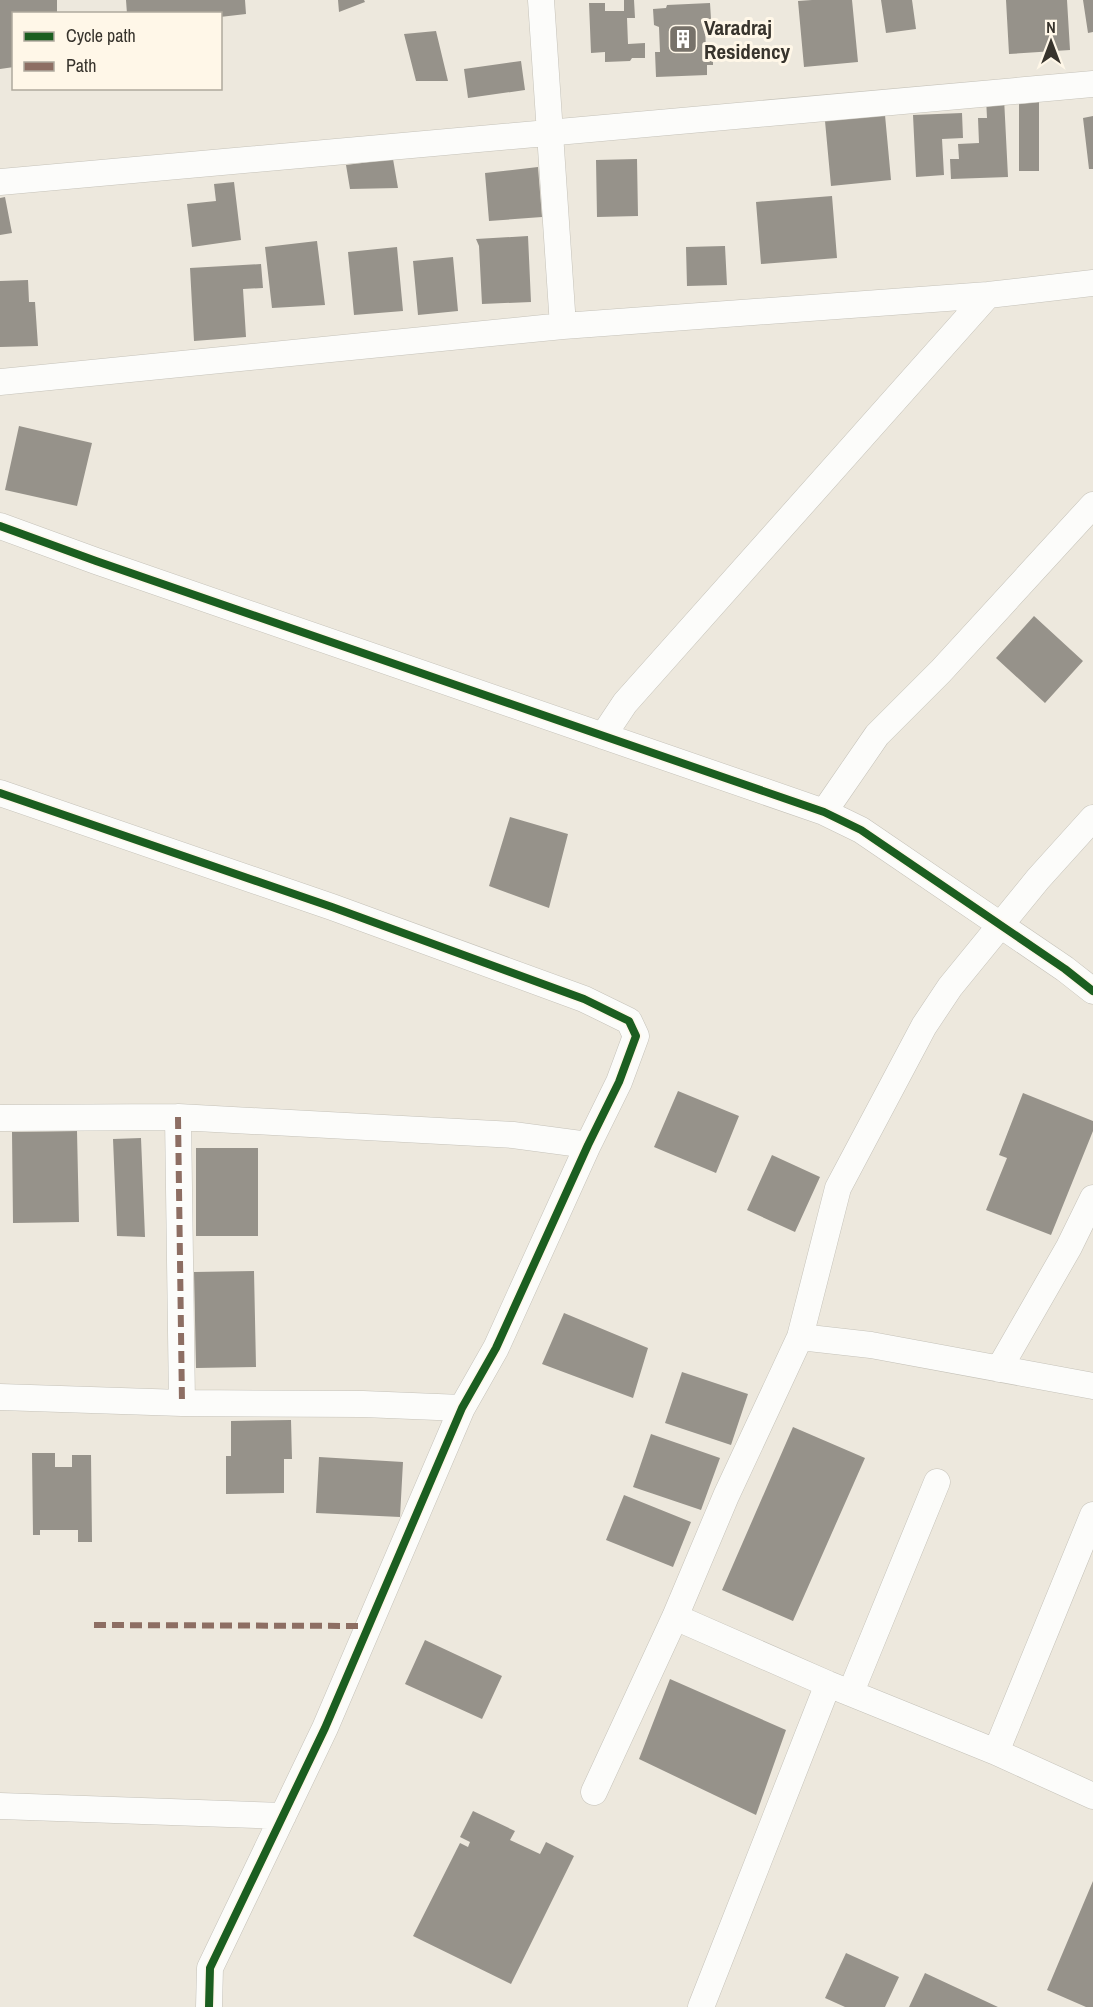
<svg xmlns="http://www.w3.org/2000/svg" width="1093" height="2007" font-family="'Archivo Narrow',sans-serif">
  <rect width="100%" height="100%" fill="#ede8dd"/>
  <path fill="#96928a" d="M0,0h57v14h-43v53l-14,2z
    M126,0h119l1,14 -26,3v-3h-93z
    M338,0h26l1,2 -26,10z
    M624,0h10l1,18h-8l1,26 17,-1v15h-13l-2,3 -25,1v-10l-14,1 -2,-50h16v8h19z
    M812,0h40l6,62 -54,5 -6,-66z
    M881,0h31l4,29 -30,4z
    M1006,0h61l3,50 -61,4z
    M1083,0h10v32l-5,1z
    M710,3l1,16h-6l1,37h7v9h-6v10l-51,2 -1,-25h5l-1,-25 -5,-2 -1,-16 13,-1 1,-3z
    M436,31l12,50h-32l-12,-47z
    M521,61l4,29 -57,8 -4,-29z
    M986,98h18l4,79 -57,2 -1,-20h9l-1,-15 21,-1 -1,-25h9z
    M1039,102v69h-20v-67z
    M962,113l1,25 -21,1 2,36 -28,2 -3,-62z
    M885,115l6,65 -60,6 -6,-65z
    M1093,116v53h-4l-6,-51z
    M393,159l5,29 -48,1 -4,-24z
    M637,159l1,57 -41,1 -1,-57z
    M538,167l4,50 -53,4 -4,-48z
    M234,182l7,58 -49,7 -5,-43 29,-3 -2,-17z
    M832,196l5,62 -76,6 -5,-62z
    M5,197l7,36 -12,2v-37z
    M528,236l3,66 -49,2 -3,-58 -3,-7z
    M317,241l8,64 -53,3 -7,-61z
    M725,246l2,39 -40,1 -1,-39z
    M397,247l6,64 -49,4 -6,-63z
    M453,257l5,54 -40,4 -5,-54z
    M261,264l2,24 -20,1 3,48 -52,4 -4,-73z
    M28,280l1,22h6l3,44 -38,1v-66z
    M19,426l73,17 -15,63 -72,-16z
    M1034,616l49,45 -38,42 -49,-45z
    M510,817l58,17 -19,74 -60,-22z
    M678,1091l61,25 -23,57 -62,-26z
    M1023,1093l70,28v10l-42,104 -65,-25 21,-52 -8,-3z
    M77,1131l2,91 -66,1 -1,-91z
    M141,1138l4,99 -28,-1 -4,-97z
    M196,1148h62v88h-62z
    M772,1155l48,22 -25,55 -48,-22z
    M254,1271l2,96 -60,1 -2,-96z
    M564,1313l84,35 -15,50 -91,-34z
    M682,1372l66,22 -17,51 -66,-22z
    M291,1420l1,39h-8v34l-58,1v-38h5v-35z
    M793,1427l72,31 -72,163 -71,-31z
    M651,1434l69,24 -19,52 -68,-23z
    M32,1453h23v14h17v-12h19l1,87h-14v-12h-38v5h-7z
    M319,1457l84,5 -3,55 -84,-4z
    M624,1495l67,27 -18,45 -67,-27z
    M425,1640l77,36 -20,43 -77,-35z
    M670,1679l116,51 -30,85 -117,-56z
    M473,1811l42,20 -5,9 30,14 6,-12 28,14 -63,128 -98,-48 47,-93 8,4 2,-5 -10,-5z
    M1093,1881v126h-7l-39,-17z
    M846,1953l53,24 -14,30h-40l-20,-9z
    M925,1973l73,34h-89z"/>
  <g fill="none" stroke-linecap="round" stroke-linejoin="round">
    <g stroke="#c5c2b9" stroke-width="27">
      <path id="minor" d="M541,0l22,326
        M0,182l1093,-98
        M0,382l563,-56 425,-31 105,-12
        M0,526l96,35 728,251 37,18 204,139 28,22
        M603,736l22,-33 363,-408
        M0,793l332,114 252,92 45,22 7,15 -17,46 -31,63 -92,203 -34,60 -137,320 -115,240 -1,39
        M824,812l53,-77 64,-64 152,-166
        M178,1117l4,286
        M0,1118l178,-1 335,18 75,10
        M800,1337l71,8 222,41
        M999,1369l70,-122 24,-49
        M0,1397l182,6 181,1 99,4
        M675,1617l153,67 168,68 97,44
        M851,1692l86,-210
        M996,1752l97,-237
        M594,1792l81,-175 51,-121 74,-159 38,-149 86,-162 26,-39 88,-108 55,-61
        M0,1806l283,10
        M701,2007l127,-323"/>
    </g>
    <use href="#minor" stroke="#fcfcfa" stroke-width="26"/>
    <path stroke="#8d6e63" stroke-width="6" stroke-dasharray="12 6" stroke-linecap="butt" d="M178,1117l4,286
      M94,1625l275,1"/>
    <g stroke="#fff7e8" stroke-width="11">
      <path id="cycleway" d="M0,526l96,35 728,251 37,18 204,139 28,22
        M0,793l332,114 252,92 45,22 7,15 -17,46 -31,63 -92,203 -34,60 -137,320 -115,240 -1,39"/>
    </g>
    <use href="#cycleway" stroke="#1b5e20" stroke-width="8"/>
  </g>
  <defs>
    <g id="building-square" transform="scale(1.5)"><rect x="-9" y="-9" width="18" height="18" rx="4" fill="#77726a" stroke="#fff7e8"/><path d="M-4-6H4V6H1V3H-1V6H-4ZM-2.5-4.3h1.7v1.8h-1.7ZM.8-4.3h1.7v1.8H.8ZM-2.5-1h1.7V.8h-1.7ZM.8-1h1.7V.8H.8Z" fill="#fff"/></g>
  </defs>
  <g fill-rule="evenodd">
    <use href="#building-square" x="683" y="39"/>
  </g>
  <g text-anchor="middle" dominant-baseline="central" stroke-width="6" stroke-linejoin="round" paint-order="stroke">
    <g font-size="21" font-weight="bold" fill="#37332c" stroke="#fff7e8" text-anchor="start">
      <text x="704" y="27">Varadraj<tspan x="704" dy="24">Residency</tspan></text>
    </g>
  </g>
  <rect x="12" y="12" width="210" height="78" fill="#fff7e8" stroke="#afa99d" stroke-width="1.5"/>
  <rect x="24" y="32" width="30" height="9" fill="#1b5e20" stroke="#afa99d" stroke-width="1.5"/>
  <text x="66" y="42" font-size="18" fill="#37332c">Cycle path</text>
  <rect x="24" y="62" width="30" height="9" fill="#8d6e63" stroke="#afa99d" stroke-width="1.5"/>
  <text x="66" y="72" font-size="18" fill="#37332c">Path</text>
  <g transform="translate(1051 42)" stroke="#fff7e8" stroke-width="4.5" paint-order="stroke">
  <path d="M0-4.5L10 22L0 15L-10 22Z" fill="#37332c"/>
  <text y="-9" font-size="16" font-weight="bold" text-anchor="middle" fill="#37332c">N</text>
  </g>
</svg>
